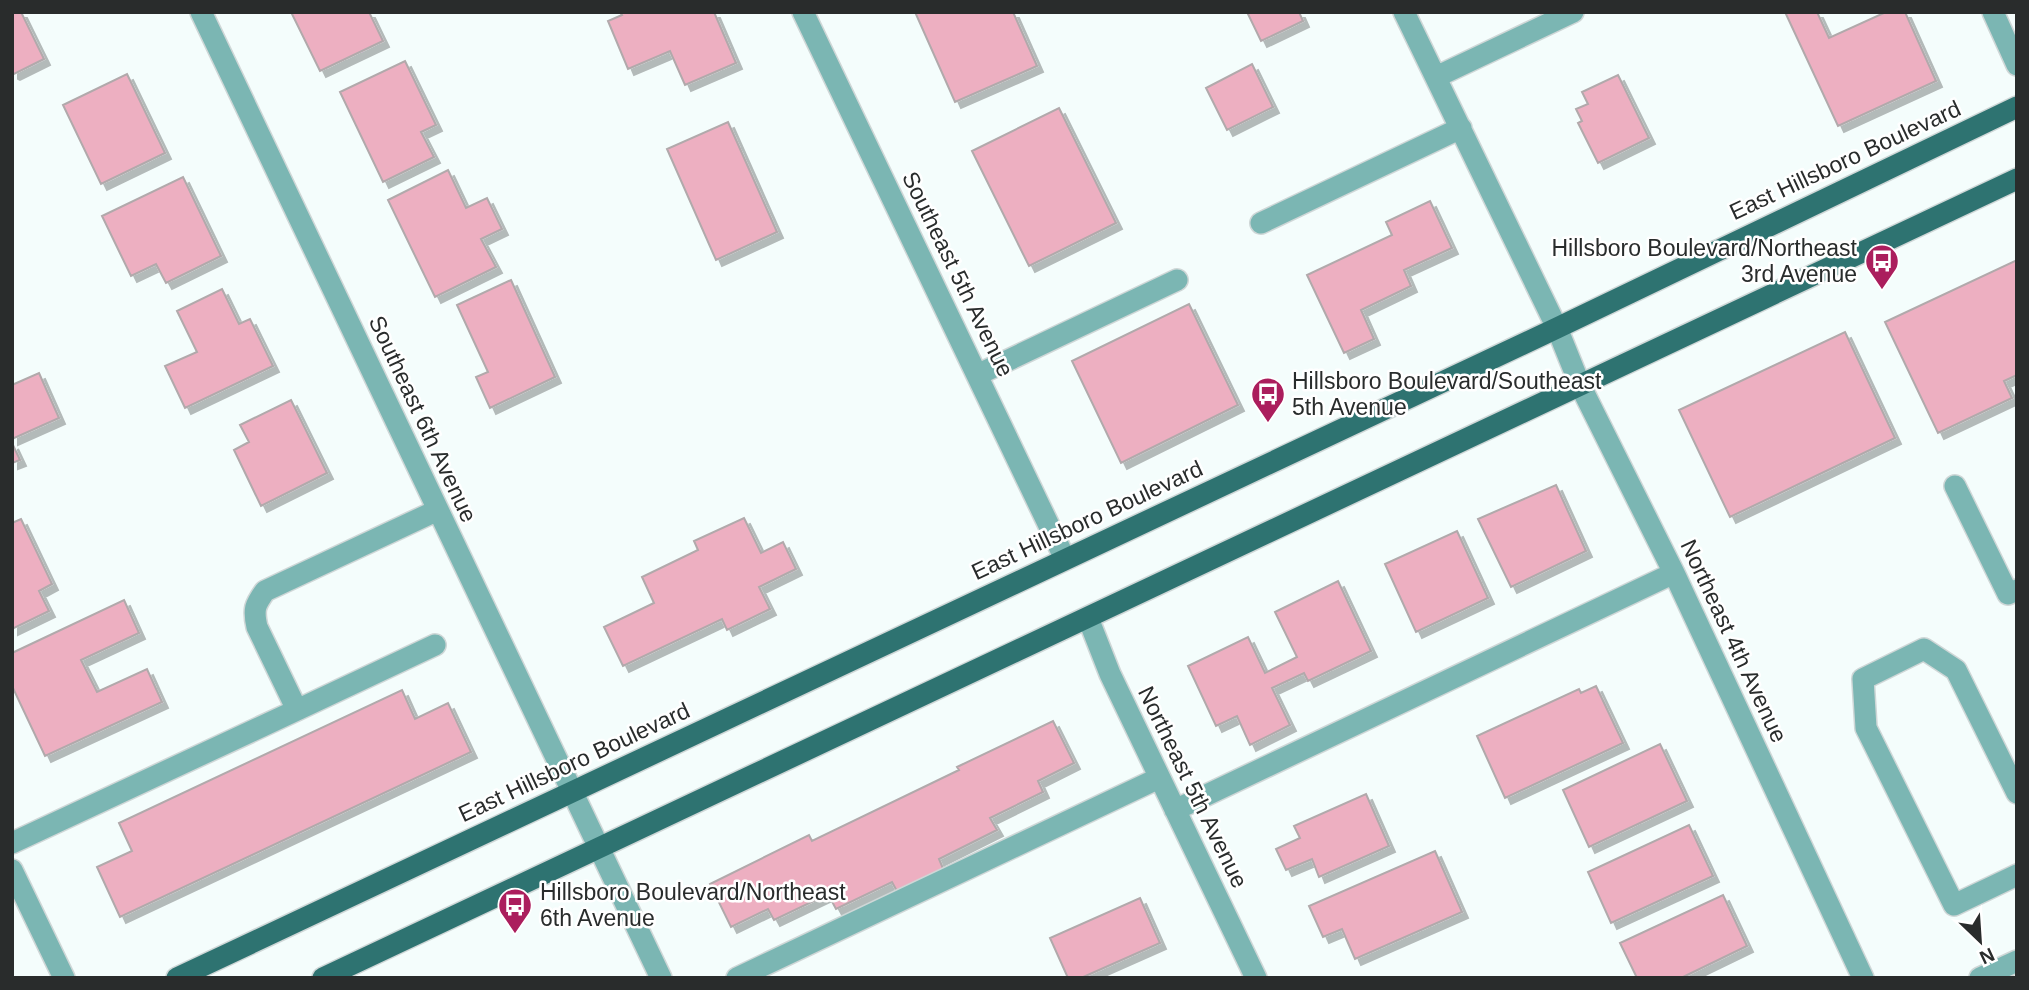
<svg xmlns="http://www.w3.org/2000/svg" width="2029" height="990" font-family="Helvetica,sans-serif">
  <defs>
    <filter id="shadow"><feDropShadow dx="6" dy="6" stdDeviation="0" flood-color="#0004"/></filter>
  </defs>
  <rect width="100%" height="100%" fill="#f4fdfc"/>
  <path fill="#edafc1" stroke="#b1a9ab" stroke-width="2" filter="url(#shadow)" d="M12,12h9l23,47 -30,15 -2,-1z
    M291,12h78l14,29 -63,30z
    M620,12h94l22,51 -51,22 -15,-34 -42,18 -20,-48 14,-6z
    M915,12h98l24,54 -82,36z
    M1247,12h52l4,9 -42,20z
    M1785,12h32l12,26 57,-26h19l31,69 -98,45z
    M405,61l31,64 -15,7 13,25 -51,25 -43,-90z
    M1252,64l21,43 -46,23 -21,-42z
    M127,74l38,79 -64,31 -38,-79z
    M1618,75l31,63 -51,25 -20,-40 4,-2 -6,-12 12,-5 -6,-12z
    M1059,108l57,115 -87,43 -57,-115z
    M728,122l49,110 -61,28 -49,-111z
    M448,170l18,38 21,-10 15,31 -21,10 15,28 -61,30 -47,-97z
    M183,177l38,79 -55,27 -10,-19 -25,12 -29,-60z
    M1430,201l22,47 -48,22 7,16 -50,24 13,29 -30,14 -37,-78 85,-40 -6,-13z
    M2017,260v115l-13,6 8,17 -74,35 -53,-111z
    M511,280l44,97 -65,31 -14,-31 12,-5 -31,-67z
    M222,289l17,35 11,-5 23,47 -88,42 -20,-42 32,-14 -20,-41z
    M1189,304l49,101 -117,58 -49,-102z
    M1845,332l50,106 -165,79 -51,-107z
    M39,373l20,45 -47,21v-54z
    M291,400l36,73 -66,33 -27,-56 15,-8 -9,-17z
    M12,443l8,17 -8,3z
    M1556,485l30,66 -75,36 -33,-68z
    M744,518l17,35 22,-11 13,27 -37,18 11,22 -43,21 -5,-11 -99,47 -19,-39 50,-24 -12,-26 56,-27 -4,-9z
    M21,519l31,65 -13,7 10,20 -37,18v-106z
    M1457,531l31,67 -72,34 -31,-68z
    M1338,581l33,70 -63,30 -4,-8 -32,15 18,37 -40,20 -13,-29 -21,10 -28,-60 60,-29 17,36 32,-16 -22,-45z
    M124,600l15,33 -58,27 16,32 50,-23 15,33 -117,54 -33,-70v-33z
    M1596,686l27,57 -118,55 -28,-62 102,-47 2,4z
    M402,690l13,29 33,-16 23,49 -351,165 -23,-50 35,-16 -13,-28z
    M1053,721l21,42 -36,18 5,11 -53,26 7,12 -58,29 5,12 -46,22 -6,-11 -56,27 -8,-15 -54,26 -6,-11 -37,18 -21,-43 99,-49 3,6 147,-71 -2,-3z
    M1660,744l27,57 -98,46 -26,-57z
    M1366,794l23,52 -70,31 -7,-18 -26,11 -10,-21 24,-11 -6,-12z
    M1689,825l24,51 -102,47 -23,-51z
    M1435,851l27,61 -107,47 -13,-30 -19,8 -14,-31z
    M1723,895l24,51 -66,32h-44l-17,-35z
    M1140,898l20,45 -79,35h-13l-18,-40z"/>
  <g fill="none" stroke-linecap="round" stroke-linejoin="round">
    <g stroke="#cfd7d7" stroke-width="24">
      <path id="minor" d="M201,12l460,966
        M803,12l262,547
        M1404,12l153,316 23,57 94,188 189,405
        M1993,12l24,53
        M1436,77l137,-65
        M1261,223l200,-95
        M977,375l200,-95
        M1955,486l53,108 9,-4
        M1088,618l22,56 146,304
        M435,645l-138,65 -40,-83c-4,-18 -2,-22 8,-36l173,-81
        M2017,793l-61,-123 -32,-21 -61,30 3,49 88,177 63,-30
        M1175,810l499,-237
        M12,843l285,-133
        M12,870l52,108
        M737,978l422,-200
        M1980,978l37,-17"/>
    </g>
    <g stroke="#cfd7d7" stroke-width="24">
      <path id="major" d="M177,978l1380,-650 460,-221
        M323,978l1694,-799"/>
    </g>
    <use href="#minor" stroke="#7bb6b3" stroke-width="21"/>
    <use href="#major" stroke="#2e7371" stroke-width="21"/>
  </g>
  <defs>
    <g id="bus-pin" transform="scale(1.75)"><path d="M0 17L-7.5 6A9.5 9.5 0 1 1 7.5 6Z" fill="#ab1e5d" stroke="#fff"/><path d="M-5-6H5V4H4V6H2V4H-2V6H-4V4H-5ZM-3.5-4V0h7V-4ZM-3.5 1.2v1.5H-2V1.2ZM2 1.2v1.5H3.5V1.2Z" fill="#fff"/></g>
  </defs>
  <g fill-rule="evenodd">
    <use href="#bus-pin" x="1882" y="261"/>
    <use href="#bus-pin" x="1268" y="394"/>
    <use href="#bus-pin" x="515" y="905"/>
  </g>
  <g text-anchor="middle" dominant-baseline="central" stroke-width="5" stroke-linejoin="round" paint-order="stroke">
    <g font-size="23" fill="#292c2c" stroke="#fff">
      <text transform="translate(1845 160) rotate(-25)">East Hillsboro Boulevard</text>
      <text transform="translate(958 274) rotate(64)">Southeast 5th Avenue</text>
      <text transform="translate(423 419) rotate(65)">Southeast 6th Avenue</text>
      <text transform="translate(1087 520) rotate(-25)">East Hillsboro Boulevard</text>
      <text transform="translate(1734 641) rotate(65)">Northeast 4th Avenue</text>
      <text transform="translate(574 762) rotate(-25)">East Hillsboro Boulevard</text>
      <text transform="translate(1193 787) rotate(64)">Northeast 5th Avenue</text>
    </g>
    <g font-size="23" fill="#292c2c" stroke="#fff" text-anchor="start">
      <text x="1857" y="248" text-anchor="end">Hillsboro Boulevard/Northeast<tspan x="1857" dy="26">3rd Avenue</tspan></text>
      <text x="1292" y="381">Hillsboro Boulevard/Southeast<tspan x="1292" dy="26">5th Avenue</tspan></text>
      <text x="540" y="892">Hillsboro Boulevard/Northeast<tspan x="540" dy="26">6th Avenue</tspan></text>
    </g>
  </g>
  <rect width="2029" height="990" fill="none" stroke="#292c2c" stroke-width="28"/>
  <g transform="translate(1980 941) rotate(155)" stroke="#ffffff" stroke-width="5" paint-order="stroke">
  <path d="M0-5L12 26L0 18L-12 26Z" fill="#292c2c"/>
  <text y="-10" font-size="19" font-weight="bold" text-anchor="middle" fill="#292c2c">N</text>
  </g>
</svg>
